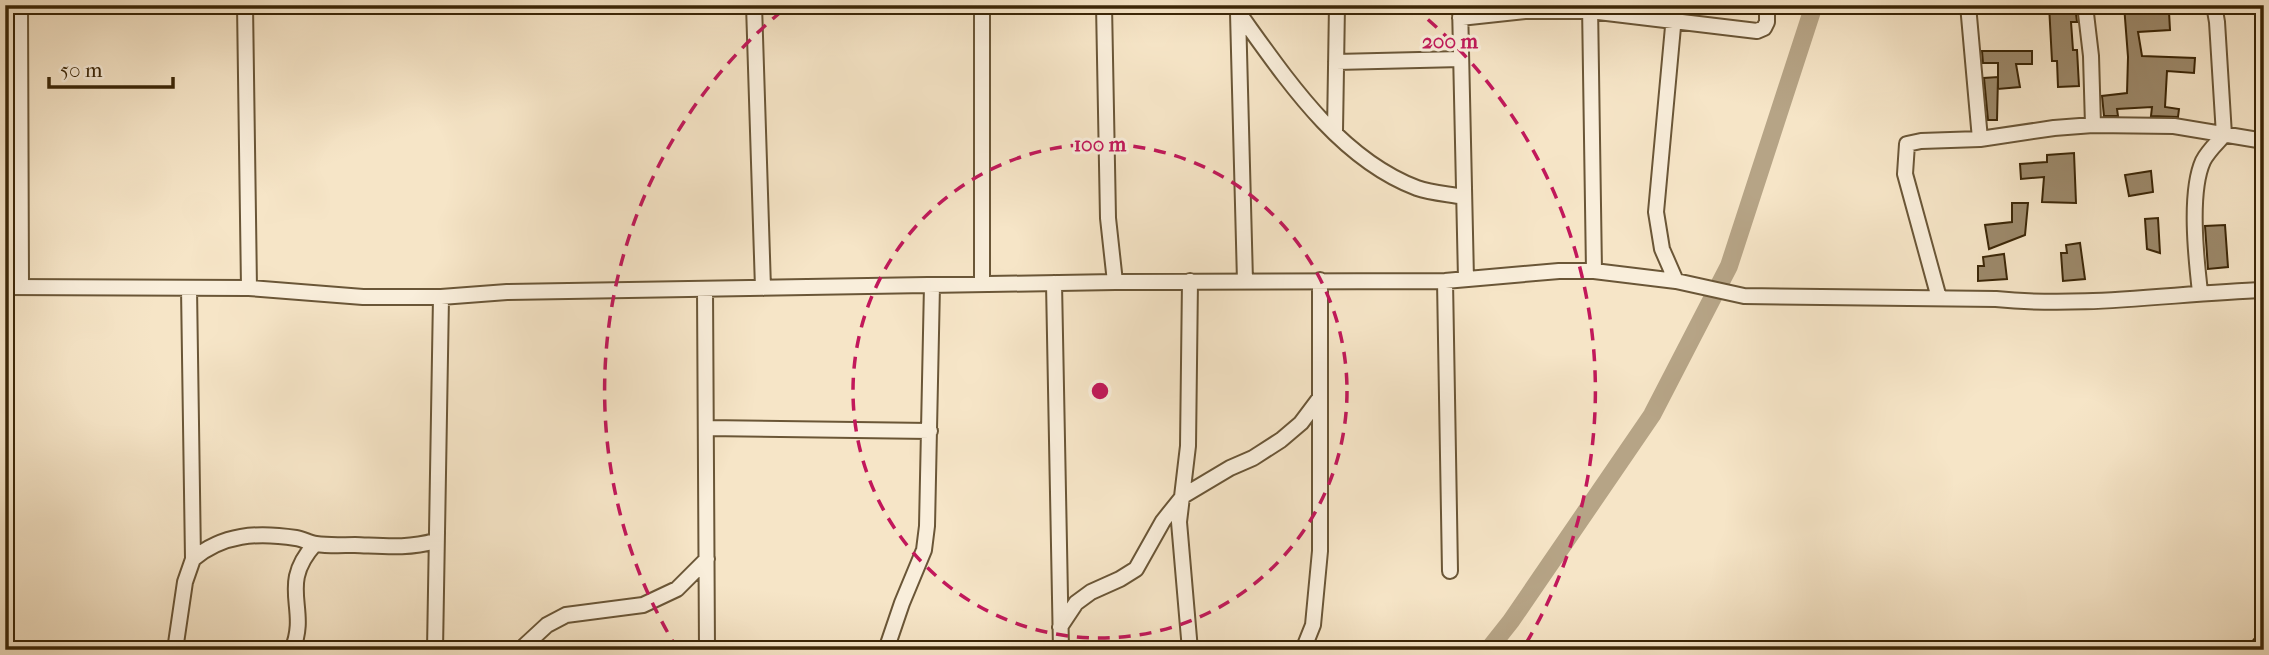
<svg xmlns="http://www.w3.org/2000/svg" width="2269" height="655" font-family="'IM FELL French Canon',serif">
  <rect width="100%" height="100%" fill="#f6e5c7"/>
  <filter id="stains"><feTurbulence type="fractalNoise" baseFrequency=".00286" numOctaves="4"/><feColorMatrix values="0 0 0 0 .2 0 0 0 0 .09 0 0 0 0 .02 0 0 0 .5 -.17"/></filter>
  <radialGradient id="worn" r=".72"><stop offset=".6" stop-color="#630" stop-opacity="0"/><stop offset="1" stop-color="#630" stop-opacity=".3"/></radialGradient>
  <g fill="none" stroke-linecap="round" stroke-linejoin="round">
    <path stroke="#b6a486" stroke-width="18" d="M1488,650l23,-29 141,-206 77,-149 85,-261"/>
  </g>
  <path fill="#9c896b" stroke="#3b2607" stroke-width="2" d="M2049,5l26,1 2,16h-6l2,28h4l2,36 -21,1 -1,-26h-5z
    M2124,5h10l2,9 33,-2 1,18 -32,2 4,24 53,2 -1,15 -27,-2 -2,36 14,2 -1,8 -27,-1 1,-9 -35,2 1,7h-14l-2,-20 25,-3 1,-36z
    M1982,51h50v13h-16l4,23 -22,2v-26h-15z
    M1998,77l-1,43h-9l-4,-42z
    M2074,153l2,50 -34,-1 2,-25 -23,2 -1,-15 27,-2v-7z
    M2151,171l2,21 -24,4 -4,-21z
    M2012,203h16l-3,32 -36,14 -4,-24 27,-3z
    M2158,218l2,35 -13,-4 -2,-30z
    M2225,225l3,42 -20,2 -3,-43z
    M2080,243l5,36 -22,2 -2,-28h6l-1,-8z
    M2004,254l3,25 -29,2v-15h6l-1,-9z"/>
  <g fill="none" stroke-linecap="round" stroke-linejoin="round">
    <g stroke="#6a5637" stroke-width="18">
      <path id="street" d="M20,5l1,282
        M245,5l4,283
        M754,5l9,283
        M982,5v279
        M1104,5l4,213 7,64
        M1233,5c49,67 102,152 184,183 14,5 32,6 47,9
        M1460,5l6,274
        M1590,5l4,266
        M1675,5l-19,207 6,37 14,32
        M1968,5l12,134
        M2085,5l6,51 2,69
        M1238,13l7,268
        M1460,18l65,-7h65l167,20 7,-3 3,-6v-17
        M1336,62l125,-3
        M1335,131l2,-126
        M1445,281l5,290
        M1054,283l7,367
        M5,287l244,1 114,9h78l66,-5 608,-10 330,-1 114,-10h35l82,10 68,15 252,3c89,9 179,-6 268,-9
        M705,289l2,361
        M2200,292c-4,-35 -11,-100 3,-131 5,-10 14,-18 21,-26l-7,-113 -3,-17
        M1939,298l-34,-124 2,-30 14,-3 59,-2 74,-11 39,-3 81,1 90,15
        M706,428l224,3
        M193,559c30,-25 64,-27 103,-21 7,1 13,5 20,6 13,2 26,1 39,1 28,1 53,4 80,-4
        M1060,627l16,-24 15,-11 29,-13 16,-10 27,-48 20,-25 47,-28 23,-10 28,-18 20,-17 18,-24
        M175,650l10,-68 8,-23 -4,-271
        M292,650c18,-42 -15,-64 23,-106
        M435,650l6,-353
        M520,650l27,-25 19,-10 77,-10 34,-16 30,-30
        M886,650l16,-47 22,-53 3,-24 5,-241
        M1190,650l-11,-128 9,-76 2,-165
        M1303,650l10,-25 7,-74v-271"/>
    </g>
    <g stroke="#3b2607" stroke-width="30">
      <path id="highway" d="M2264,650v-1"/>
    </g>
    <use href="#street" stroke="#f9eedb" stroke-width="14"/>
    <use href="#highway" stroke="#f6e5c7" stroke-width="26"/>
  </g>
  <g fill="none" stroke="#c2185b" stroke-width="3.5" stroke-dasharray="12 9">
    <circle cx="1100" cy="391" r="247"/>
    <path d="M678 650A495 495 0 0 1 788 6M1412 6A495 495 0 0 1 1522 650"/>
  </g>
  <circle cx="1100" cy="391" r="10" fill="#c2185b" stroke="#f9eedb" stroke-width="3.5"/>
  <g font-size="21" text-anchor="middle" font-weight="bold" fill="#c2185b" stroke="#f9eedb" stroke-width="6" stroke-linejoin="round" paint-order="stroke">
    <text x="1450" y="48">200 m</text>
    <text x="1100" y="151">100 m</text>
  </g>
  <rect width="2269" height="655" fill="none" stroke="#f6e5c7" stroke-width="28"/>
  <rect x="7" y="7" width="2255" height="641" fill="none" stroke="#3b2607" stroke-width="3.5"/>
  <rect x="14" y="14" width="2241" height="627" fill="none" stroke="#3b2607" stroke-width="2"/>
  <path d="M49 77v10h124v-10" fill="none" stroke="#3b2607" stroke-width="3.5"/>
  <text x="60" y="77" font-size="21" fill="#3b2607" stroke="#f9eedb" stroke-width="5" paint-order="stroke">50 m</text>
  <rect width="100%" height="100%" filter="url(#stains)"/>
  <rect width="100%" height="100%" fill="url(#worn)"/>
</svg>
